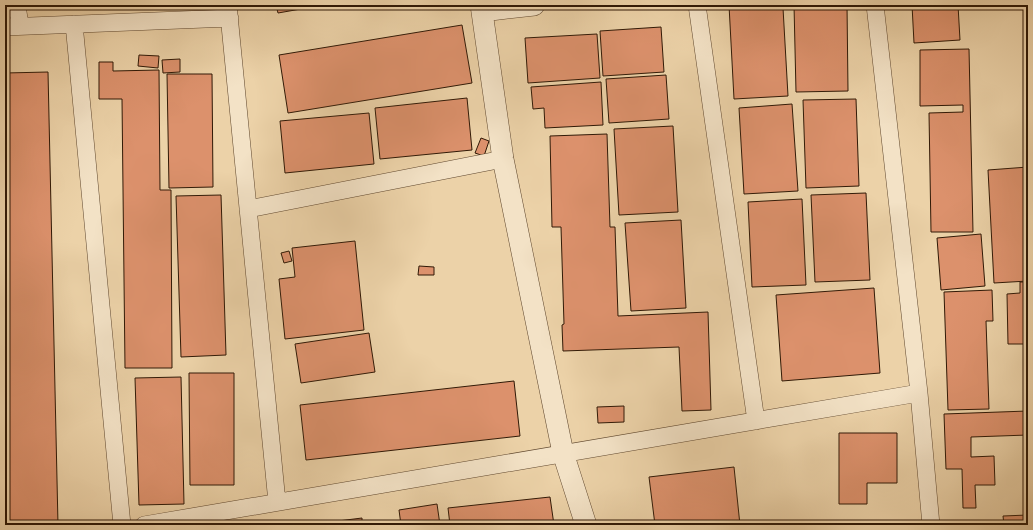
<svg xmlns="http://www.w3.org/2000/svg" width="1033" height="530" font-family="Cardo,serif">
  <rect width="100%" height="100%" fill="#ecd2a8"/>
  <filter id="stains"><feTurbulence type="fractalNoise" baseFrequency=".005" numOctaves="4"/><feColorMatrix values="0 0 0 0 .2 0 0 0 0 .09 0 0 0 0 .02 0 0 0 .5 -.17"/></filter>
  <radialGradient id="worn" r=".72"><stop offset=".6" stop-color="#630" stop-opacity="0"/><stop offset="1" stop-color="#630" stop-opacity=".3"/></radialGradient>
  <path fill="#dc916c" stroke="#301906" d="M276,5h36v2l-34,6z
    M729,5h35v4l19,-1 5,88 -54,3z
    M794,5h53l1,86 -52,1z
    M912,5h46l2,35 -46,3z
    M462,25l10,58 -184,30 -9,-58z
    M661,27l3,45 -61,4 -3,-45z
    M597,34l3,44 -72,5 -3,-45z
    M969,49l4,183h-42l-2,-119 34,-1v-7l-43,1v-56z
    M139,55l20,1 -1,12 -20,-2z
    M180,59v13l-17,1 -1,-13z
    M99,62h14v9l46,-1 1,120h11l1,178h-47l-3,-269h-23z
    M48,72l10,453h-53v-452z
    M167,74h45l1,113 -44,1z
    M666,75l3,44 -60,4 -3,-44z
    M601,82l2,43 -58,3 -1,-20 -11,1 -2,-22z
    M467,98l5,52 -92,9 -5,-51z
    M856,99l3,87 -53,2 -3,-88z
    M792,104l6,87 -54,3 -5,-86z
    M369,113l5,51 -89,9 -5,-52z
    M673,126l5,86 -59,3 -5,-86z
    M607,134l3,93h5l3,89 90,-4 3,98 -29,1 -3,-64 -116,4 -1,-26 2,-1 -3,-97h-9l-2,-91z
    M481,138l8,3 -5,15 -9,-3z
    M1028,167v114l-34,2 -6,-113z
    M866,193l4,87 -55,2 -4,-87z
    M221,195l5,160 -45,2 -5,-161z
    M802,199l4,86 -54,2 -4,-85z
    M681,220l5,88 -55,3 -6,-88z
    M981,234l4,52 -44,4 -4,-52z
    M355,241l9,89 -79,9 -6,-60 16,-2 -3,-29z
    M289,251l3,10 -8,2 -3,-10z
    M419,266l15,1v8h-16z
    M1020,282h8v62h-20l-1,-50 13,-1z
    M874,288l6,85 -98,8 -6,-86z
    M992,290l1,31h-7l3,88 -41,1 -4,-118z
    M369,333l6,39 -74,11 -6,-39z
    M189,373h45v112h-44z
    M181,377l3,127 -45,1 -4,-127z
    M514,381l6,55 -214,24 -6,-55z
    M624,406v16l-26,1 -1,-16z
    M1028,411v24l-57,2v20l23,-1 1,29h-20l1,23h-13l-1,-39h-16l-2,-55z
    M839,433h58v50h-30v21h-28z
    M734,467l6,58h-85l-6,-48z
    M550,497l4,28h-104l-2,-17z
    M437,504l3,21h-39l-2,-15z
    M1028,515v9l-24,1 -1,-9z
    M362,518v7h-40v-2z"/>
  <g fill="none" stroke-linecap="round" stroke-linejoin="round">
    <g stroke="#5f472e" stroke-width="18">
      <path id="minor" d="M17,5l3,21
        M228,5l49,497
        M697,5l59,416
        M875,5l44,388 12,132
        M74,24l48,501
        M5,27l225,-9
        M248,209l255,-50
        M144,525l775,-132"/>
    </g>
    <g stroke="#5f472e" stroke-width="22">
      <path id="tertiary" d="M481,5l22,154 60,294 23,72
        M482,11l52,-6"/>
    </g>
    <use href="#minor" stroke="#f3e2c6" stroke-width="17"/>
    <use href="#tertiary" stroke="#f3e2c6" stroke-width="21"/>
  </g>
  <rect width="1033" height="530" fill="none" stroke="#ecd2a8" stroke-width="20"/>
  <rect x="6" y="6" width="1021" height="518" fill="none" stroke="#301906" stroke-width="2"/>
  <rect x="10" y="10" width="1013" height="510" fill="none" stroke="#301906"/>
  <rect width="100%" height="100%" filter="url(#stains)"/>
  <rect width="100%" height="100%" fill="url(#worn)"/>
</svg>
